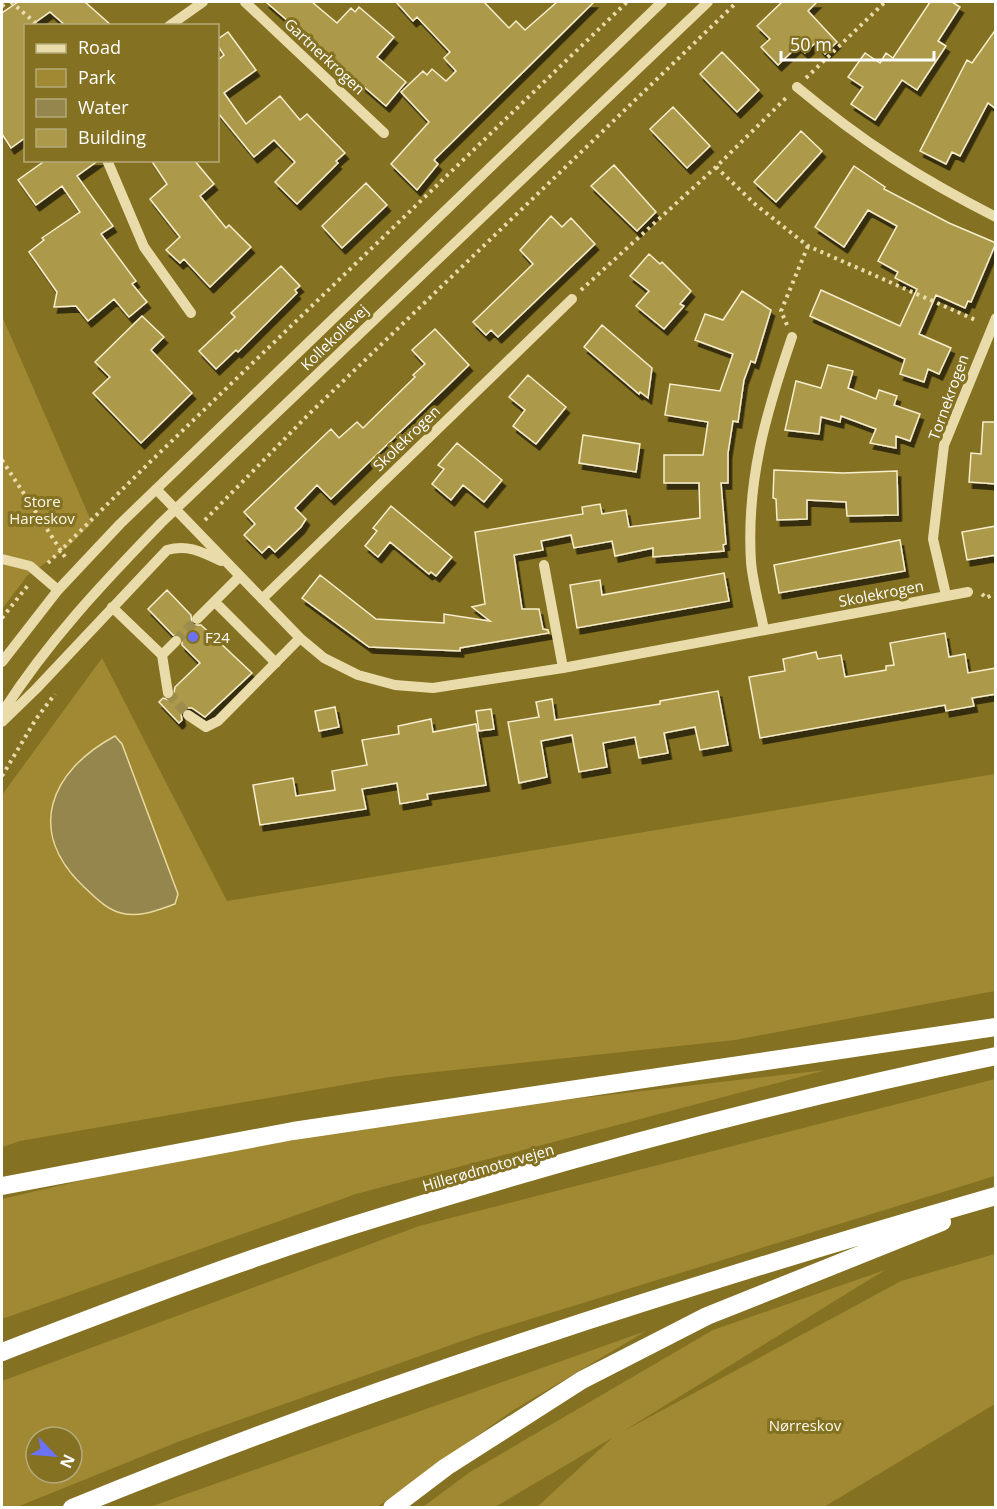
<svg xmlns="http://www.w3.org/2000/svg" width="997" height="1509" font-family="'Open Sans',sans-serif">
  <defs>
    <filter id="shadow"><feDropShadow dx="3.5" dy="6" stdDeviation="0" flood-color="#0009"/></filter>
  </defs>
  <rect width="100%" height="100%" fill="#847121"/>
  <path fill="#a08932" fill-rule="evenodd" d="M2,316l90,207 -25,25 -40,28 -25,33z
    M102,658l125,243 768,-127v217l-260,49 -346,37 -369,64 -18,6v-352z
    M826,1070l-470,124 -354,125v-120l291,-68z
    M995,1079v97l-513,158 -302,107 -163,66h-15v-126l417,-155zM36,1437h36v36h-36z
    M995,1254v150l-171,103h-287l75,-69 -117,69h-72l47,-35 243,-142 172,-60 -263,162 279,-151z
    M646,1331l-134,80 -135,96 -230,1z"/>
  <path fill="#94864d" stroke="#ead99e" stroke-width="1.5" d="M115,736l7,8 56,150 -3,10c-17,6 -35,14 -54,9 -15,-4 -26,-16 -37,-26 -59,-56 -34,-116 31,-151z"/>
  <path fill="#ac994a" stroke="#f7eece" stroke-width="1.5" filter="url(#shadow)" d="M18,2h67l27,24h-46l-16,-14 -20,14h-4v111l-15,11 -9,-14v-121z
    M266,2h46l25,21 14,-15 4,4 4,-5 35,30 -17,20 29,25 -20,24z
    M396,2h88l25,26 7,-7 9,9 32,-28h37l-160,158 4,4 -21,26 -26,-26 38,-42 -28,-30 22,-21 4,4 5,-6 14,12 10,-10 -12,-13 6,-6 -33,-35 -4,4z
    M782,2h35l-9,9 29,31 -12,12 -10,-11 -10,10 -7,-7 -20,19 -17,-18 9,-8 -13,-13z
    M930,2h22l8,5 -22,34 8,5 -29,44 -15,-10 -27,40 -24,-16 12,-17 -15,-10 17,-24 15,10 6,-10 7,5z
    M996,29v80l-8,-6 -28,53 -8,-4 -6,12 -26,-13 47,-91 5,3z
    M228,32l28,38 -32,23 22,31 34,-28 20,24 7,-6 38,39 -9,8 2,2 -41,41 -22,-22 20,-20 -21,-22 -20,17 -36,-44v-53l6,-5 -6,-9v-7z
    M722,52l37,38 -22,22 -37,-38z
    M673,107l37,39 -23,22 -37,-39z
    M801,131l21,20 -46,51 -22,-20z
    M46,160h53l-22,16 36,50 -12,8 35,47 -4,3 15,18 -18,15 -15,-18 -26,22 -12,-15 -22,1 3,-15 -28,-40 15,-12 -2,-2 38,-26 -18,-26 -26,19 -18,-25z
    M151,160h43l20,24 -14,12 26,32 3,-3 22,22 -41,40 -26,-28 -4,4 -14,-13 14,-13 -30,-38 17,-15z
    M614,165l42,47 -19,19 -46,-45z
    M854,166l31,21 -1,2 65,34 47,20 -25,59 -3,-1 -3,7 -29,-13 -17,39 32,14 -12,26 -11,-5 -4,13 -24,-8 5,-15 -95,-43 11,-26 79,36 17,-37 -22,-11 3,-6 -20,-11 19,-35 -29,-16 -24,37 -29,-20z
    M366,183l21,22 -45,43 -20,-22z
    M551,216l11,11 9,-9 24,26 -97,93 -7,-7 -5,5 -13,-13 60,-58 -13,-14z
    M649,254l11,10 2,-2 29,29 -11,13 4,2 -20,23 -28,-23 13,-15 -19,-15z
    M281,266l19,20 -5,4 2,3 -59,59 -2,-2 -20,19 -17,-18 36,-34 -4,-4z
    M742,291l29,19 -16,53 -4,-2 -7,19 -6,42 -5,-1 -5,32v30h-7l5,61 -3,1 1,6 -71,6v-9l-38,8 -3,-15 -38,7 -3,-13 -30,6 2,9 -29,5 8,54h17l4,20 5,1 1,3 -89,15v3l-91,-4 -67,-49 18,-23 56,44 68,4v-9l46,7 -18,-14 13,-3 -10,-72 108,-18 -1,-7 18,-3 2,10 24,-4 3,17 71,-9 -1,-35h-35v-28h39l5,-33 -43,-7 5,-31 50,7 13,-37 -38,-14 10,-26 18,6z
    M142,316l22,21 -13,13 41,43 -51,50 -48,-50 17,-16 -15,-15z
    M602,325l50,43 -4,30 -8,-6 -1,2 -55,-47z
    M435,329l34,36 -138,134 -14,-14 -22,23 11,11 -5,8 -26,25 -6,-6 -7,7 -18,-18 11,-11 -11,-12 87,-83 8,9 18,-16 6,6 52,-51 -2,-2 12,-11 -13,-14z
    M828,365l25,6 -5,17 28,11 3,-9 18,6 -3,9 26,9 -10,27 -14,-5v12l-26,-5 6,-14 -35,-13 -1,6 -19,-5 -2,17 -34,-4 11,-49 25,7z
    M528,375l38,32 -30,37 -23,-18 12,-16 -16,-13z
    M983,422h13v62l-27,-2 2,-29 10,1z
    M583,435l57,9 -4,28 -57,-9z
    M457,443l45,37 -18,22 -21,-17 -12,15 -19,-16 12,-15 -6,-4z
    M774,470l69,3 54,-2 1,44 -51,1 -1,-14 -39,-2v19l-30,1 -1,-21 -3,-1z
    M391,506l61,51 -16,19 -5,-4 -2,2 -39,-32 -12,15 -13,-11 12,-15 -4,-3z
    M996,526v29l-29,5 -5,-28z
    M900,540l5,31 -126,22 -5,-28z
    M724,573l5,28 -152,27 -7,-43 30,-5 2,15z
    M167,590l24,25 1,10h9l51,48 -47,44 -13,-9h-7l-4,6 1,6 -3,3 -20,-21 4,-4 6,2 4,-2 2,-11 25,-24 -18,-18v-9l-9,-1 -25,-26z
    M945,633l4,24 16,-3 3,19 28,-5v26l-24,4 2,8 -28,5 -1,-6 -185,33 -11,-61 36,-6 -2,-12 33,-7 2,7 23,-4 4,22 41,-7v-4l8,-1 -4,-22z
    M718,691l10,54 -28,5 -5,-23 -31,6 4,20 -29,5 -4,-21 -32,6 4,24 -28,5 -7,-37 -31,6 6,36 -28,6 -11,-61 31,-5 -3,-15 16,-3 3,21 105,-16v-3z
    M335,707l4,20 -20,4 -4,-20z
    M491,709l3,20 -15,2 -3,-20z
    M431,719l2,13 43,-8 10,61 -59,9 1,5 -28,5 -3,-21 -35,6 4,20 -106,16 -7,-40 40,-7 3,18 39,-6 -3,-19 35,-6 -5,-25 37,-6 -1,-8z"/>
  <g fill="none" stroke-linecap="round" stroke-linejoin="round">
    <path stroke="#9d8d4d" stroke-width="10" stroke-dasharray="10 5" stroke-linecap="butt" d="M176,641l21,-22
      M168,693l20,22"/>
    <path stroke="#e9dcaa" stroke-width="4" stroke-dasharray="3 4.5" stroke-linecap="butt" d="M11,2l28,24
      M2,6l6,-4
      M806,78l79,-76
      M716,167l40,38 52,41 170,75
      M581,290l135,-123 72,-71
      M787,325l-6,-14 27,-65
      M2,460l65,100
      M205,520l104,-106 428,-412
      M48,563l102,-101 477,-460
      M982,594l4,4 10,-5
      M2,618l27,-34
      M2,776l34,-57 19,-25"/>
    <path stroke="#e9dcaa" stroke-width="10" d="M245,2l139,131
      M169,26l34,-24
      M797,87c66,55 122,91 199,130
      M107,160l37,87 47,66
      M156,489l144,149 24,20 34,17 37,10 38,3 130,-20 405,-76
      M2,559l28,7 28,24
      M544,565l19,103
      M946,595l-13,-56 11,-94 52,-127
      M262,599l310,-300
      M215,602l61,61
      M112,607l50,48 14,-14
      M197,619l43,-43
      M764,630c-4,-22 -11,-45 -13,-68 -5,-81 15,-149 41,-225
      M162,655l6,38
      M2,662l56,-72 62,-66 542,-522
      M2,713c46,-72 100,-129 159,-190l547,-521
      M188,715l18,12 12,-6 82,-83
      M2,722l34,-33 131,-139c21,-6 35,2 54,11"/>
    <path stroke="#fff" stroke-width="18" d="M2,1186l291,-55 703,-104
      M2,1352c125,-48 250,-96 378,-135 202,-63 408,-118 616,-161
      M72,1508c301,-123 612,-222 924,-312
      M392,1508l54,-41 136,-87 125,-64 235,-94"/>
  </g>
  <circle fill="#6c72f5" stroke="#847121" stroke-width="2" cx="193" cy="637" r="6"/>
  <g text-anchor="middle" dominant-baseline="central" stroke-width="6" stroke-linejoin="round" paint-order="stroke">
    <g font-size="15" fill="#fff" stroke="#847121">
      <text transform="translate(325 56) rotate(43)">Gartnerkrogen</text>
      <text transform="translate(334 337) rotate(-44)">Kollekollevej</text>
      <text transform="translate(948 397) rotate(-70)">Tornekrogen</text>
      <text transform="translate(406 438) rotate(-44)">Skolekrogen</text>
      <text transform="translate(881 593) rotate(-11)">Skolekrogen</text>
      <text transform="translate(488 1167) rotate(-16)">Hillerødmotorvejen</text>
    </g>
    <g font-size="15" fill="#fcf8eb" stroke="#847121">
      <text x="42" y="501">Store<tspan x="42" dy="17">Hareskov</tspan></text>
      <text x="805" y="1425">Nørreskov</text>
    </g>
    <g font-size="15" fill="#fff" stroke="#847121" text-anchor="start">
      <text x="205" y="637">F24</text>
    </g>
  </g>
  <rect width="997" height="1509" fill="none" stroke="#ffffff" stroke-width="6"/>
  <rect x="24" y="24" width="195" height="138" fill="#847121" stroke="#b5aa7a" stroke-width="1.5"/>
  <rect x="36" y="44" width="30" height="9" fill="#e9dcaa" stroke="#b5aa7a" stroke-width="1.5"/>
  <text x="78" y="54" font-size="18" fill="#ffffff">Road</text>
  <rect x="36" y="69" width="30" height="18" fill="#a08932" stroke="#b5aa7a" stroke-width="1.5"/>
  <text x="78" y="84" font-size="18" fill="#ffffff">Park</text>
  <rect x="36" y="99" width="30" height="18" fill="#94864d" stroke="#b5aa7a" stroke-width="1.5"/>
  <text x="78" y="114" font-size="18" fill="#ffffff">Water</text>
  <rect x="36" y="129" width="30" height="18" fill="#ac994a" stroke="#b5aa7a" stroke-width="1.5"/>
  <text x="78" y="144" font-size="18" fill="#ffffff">Building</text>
  <g transform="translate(54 1455) rotate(115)"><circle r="28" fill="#847121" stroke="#b5aa7a" stroke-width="1.5"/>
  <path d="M0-4.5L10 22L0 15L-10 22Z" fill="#6c72f5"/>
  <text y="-9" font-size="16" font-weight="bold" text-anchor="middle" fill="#ffffff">N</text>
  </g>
  <path d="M781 51v9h153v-9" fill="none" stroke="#ffffff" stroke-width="3"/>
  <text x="790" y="51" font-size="18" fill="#ffffff" stroke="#847121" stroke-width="4.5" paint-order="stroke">50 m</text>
</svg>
